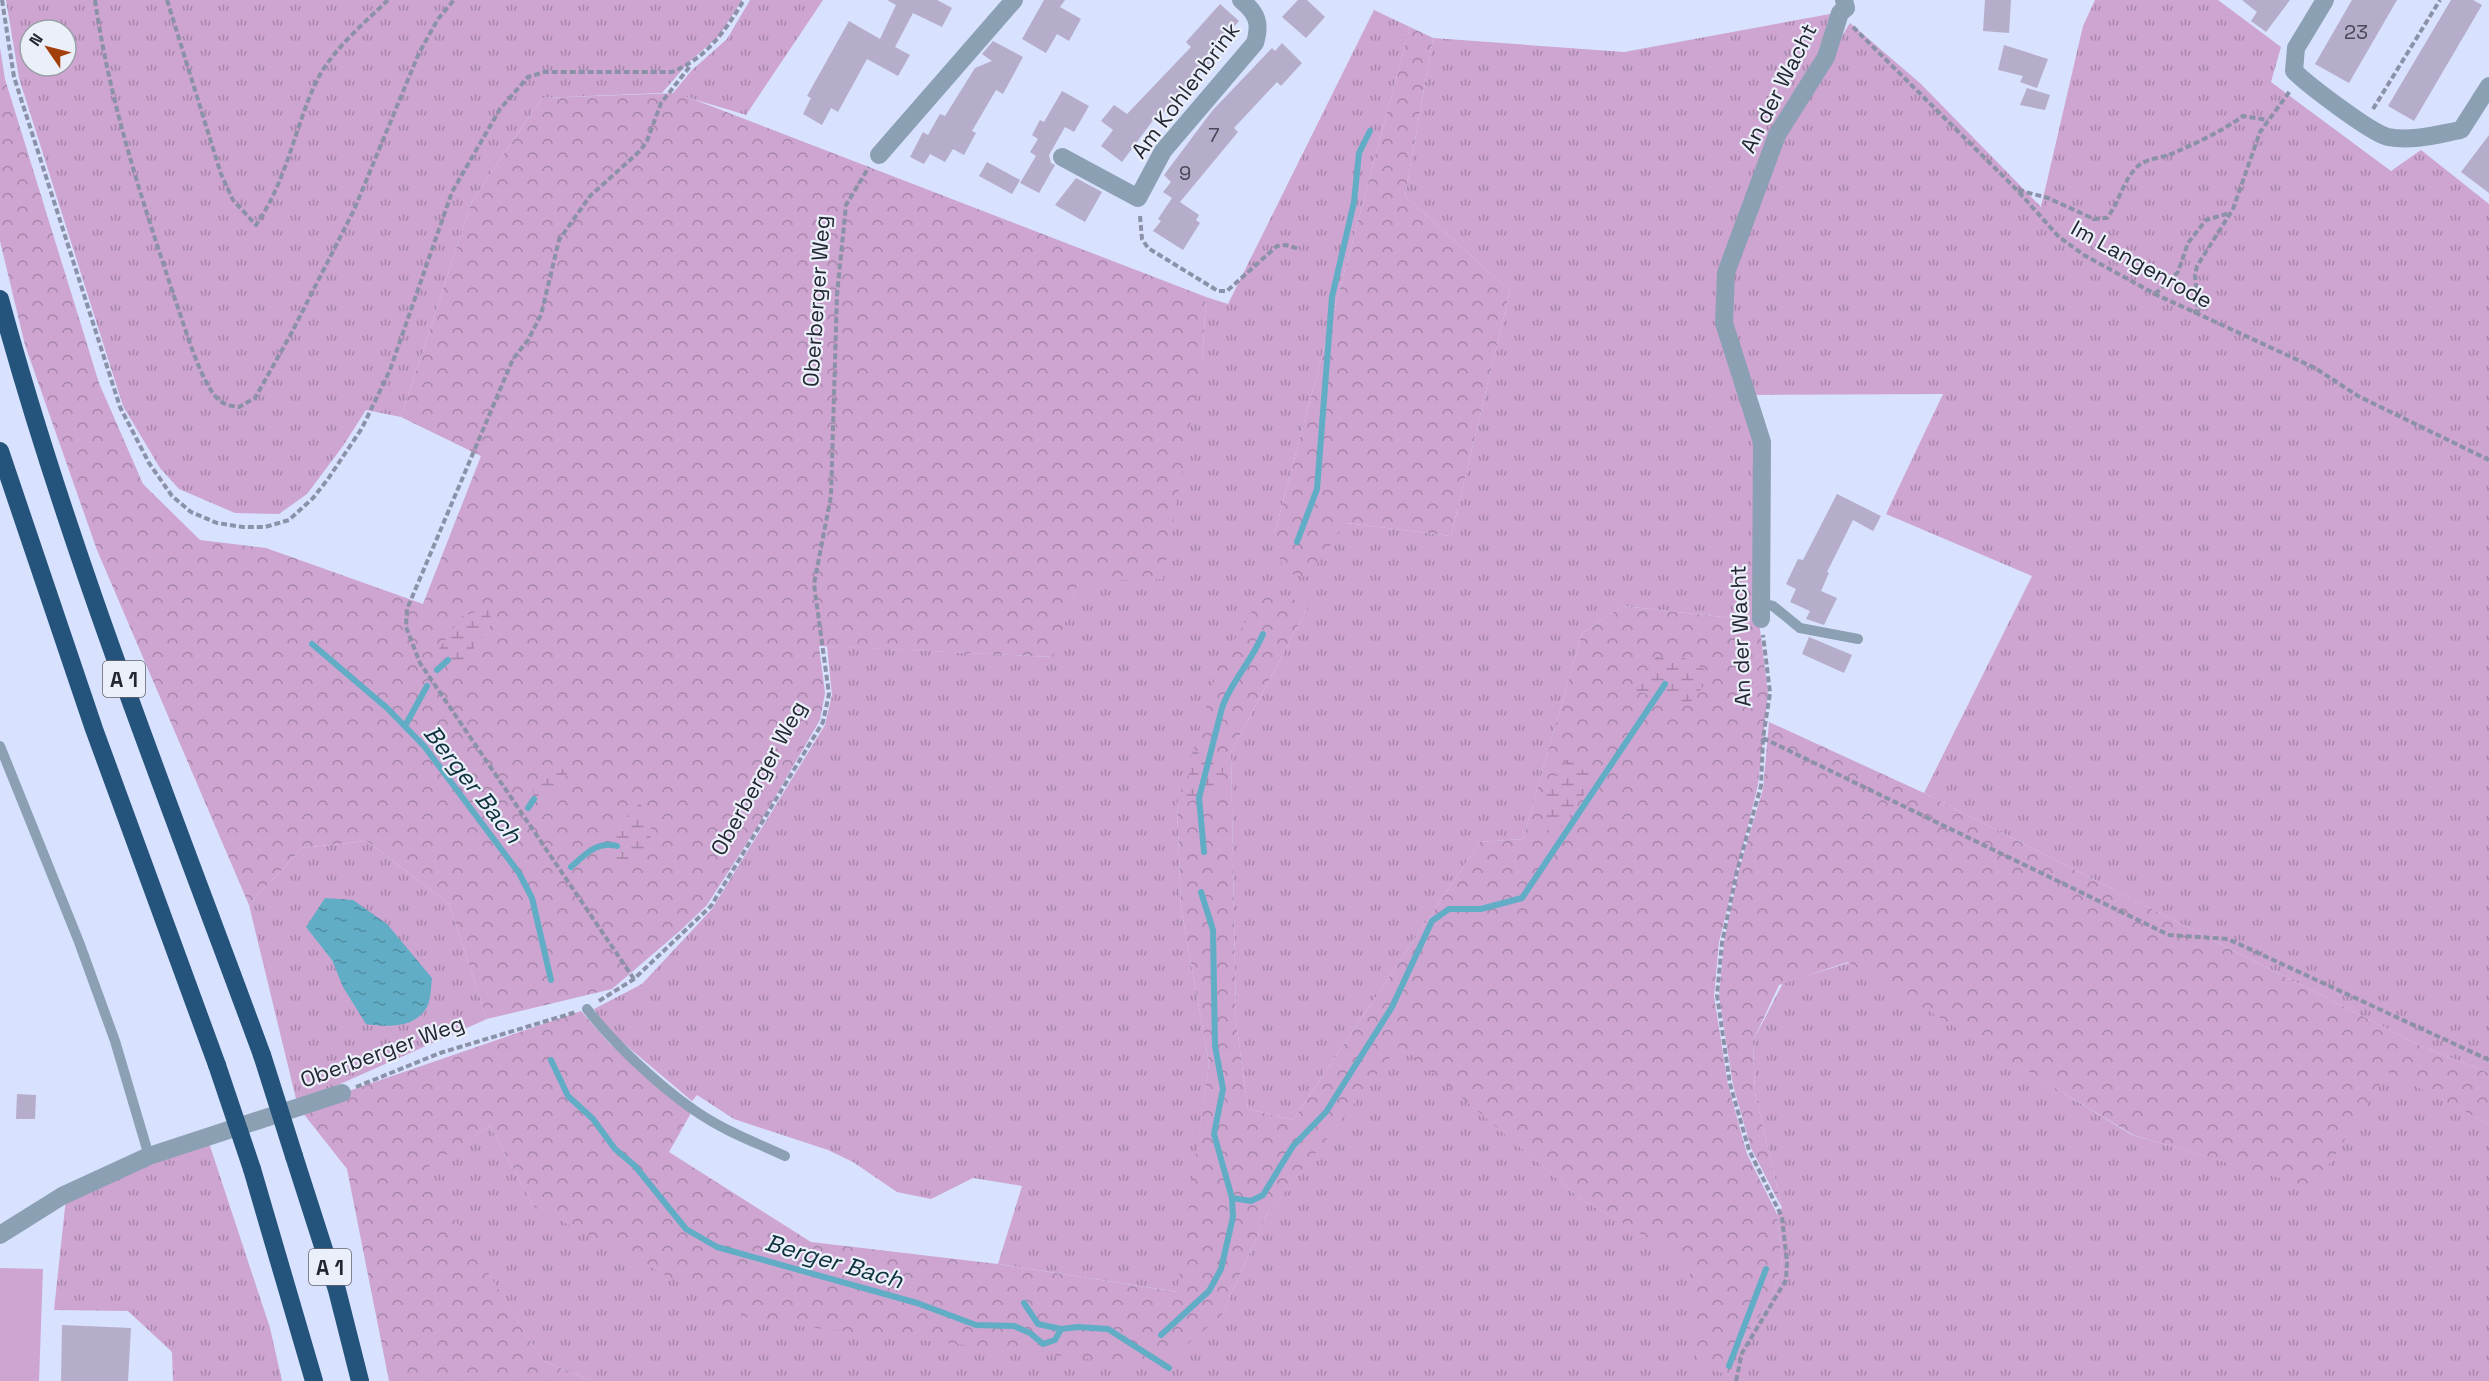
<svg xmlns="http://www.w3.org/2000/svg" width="2489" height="1381" font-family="'Space Grotesk',sans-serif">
  <defs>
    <pattern id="grass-tufts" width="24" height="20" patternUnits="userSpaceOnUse" patternTransform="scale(1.5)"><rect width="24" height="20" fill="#cda5d0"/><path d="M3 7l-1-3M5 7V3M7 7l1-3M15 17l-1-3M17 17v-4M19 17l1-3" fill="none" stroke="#a686a9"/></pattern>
    <pattern id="forest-crowns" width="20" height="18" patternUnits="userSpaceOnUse" patternTransform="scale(1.5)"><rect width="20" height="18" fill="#cda5d0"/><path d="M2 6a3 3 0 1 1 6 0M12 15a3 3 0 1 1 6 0" fill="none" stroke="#a686a9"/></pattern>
    <pattern id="wetland-marsh" width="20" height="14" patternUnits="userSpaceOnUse" patternTransform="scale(1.5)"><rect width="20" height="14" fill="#cda5d0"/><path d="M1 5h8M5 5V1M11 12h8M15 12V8" fill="none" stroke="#a686a9"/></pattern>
    <pattern id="water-ripples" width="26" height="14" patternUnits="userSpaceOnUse" patternTransform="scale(1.5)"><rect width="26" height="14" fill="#61adc5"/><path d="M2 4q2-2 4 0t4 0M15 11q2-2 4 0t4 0" fill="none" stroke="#508da1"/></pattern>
  </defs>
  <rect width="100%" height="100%" fill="#d8e1fe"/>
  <path fill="url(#grass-tufts)" fill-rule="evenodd" d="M6,0h736l-23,36 -30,26 -27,31 -120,5 -70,103 -71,216 -35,-7 -23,36 -36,48 -28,20 -44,-1 -56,-24 -19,-21 -37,-62 -104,-328zM30,30h36v36h-36z
    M750,0h73l-77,115 -73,-22 18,-22 36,-32z
    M2095,0h123l63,47 -10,35 120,89 30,-21 68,54v869l-68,-27 -497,-253 108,-217 -146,-62 57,-120 -192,1 -21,-71 -1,-49 50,-137 71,-115 71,61 120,123 42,-181z
    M1374,10l36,17 -136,508 72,-12 105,13 59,-245 -105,-95 28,-158 191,14 217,-40 -17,41 -100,218 -2,51 37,120v179l-136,-15 -41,27 -59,206 -43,3 -187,278 -45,-11 -12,-88 -5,-269 78,-147 -132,199 4,104 28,155 -31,229 -180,-28 24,-78 -49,-8 -42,21 -34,-7 -44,-30 -25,-12 -94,-31 -37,-24 -5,6 -83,-70 -15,-22 48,-25 70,-75 113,-184 7,-30 -5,-49 225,11 27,-76 123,-221 4,-63 22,7z
    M367,841l82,63 38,115 -190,84 -48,-198 53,-57z
    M1851,962l281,173 182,52 74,-116 101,53v257h-1897l-49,-20 -120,-191 67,-44 44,81 688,108 44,-99 134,-172 181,155 109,63 50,82 31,-44 11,-37 -5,-49 5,-6 -27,-115 -2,-52 30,-58z
    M209,1143l61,185 12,53h-109l-1,-29 -44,-41 -74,-1 12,-112 85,-36z"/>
  <path fill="url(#forest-crowns)" d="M1410,27l23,11 -28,158 105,95 -59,245 -105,-13 -38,54 -24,-4 -10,-38z
    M0,48l5,31 94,304 44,101 57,56 66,8 157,56 58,-148 -80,-39 71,-216 70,-103 135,-5 529,204 -4,63 -39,219 -84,2 -26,76 -234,-11 6,47 -5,27 -56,96 -57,89 -26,25 -69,59 -125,30 -38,-115 -82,-63 -65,7 -53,57 -152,-355 -72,-205 -25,-104z
    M1265,591l44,14 -78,147 5,269 12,88 45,11 187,-278 43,-3 59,-206 41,-27 136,15 9,73 -10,91 -39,157 -5,54 14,89 19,69 30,60 5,49 -11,37 -31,44 -11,32 -32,-13 -8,-101 -108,-63 -181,-154 -134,171 -44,99 -62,52 -406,-46 -220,-114 -44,-81 -66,44 119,191 49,20h-203l-42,-212 -48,-61 282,-97 29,33 81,69 -22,39 142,90 187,22 179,28 32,-229 -28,-155 -4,-104 42,-140z
    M1769,722l155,71 497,253 68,27v51l-101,-52 -74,116 -181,-53 -285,-173 -69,23 -26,56 2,52 27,115 -31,-60 -18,-63 -14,-89 5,-54 15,-72 24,-81z"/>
  <path fill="url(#wetland-marsh)" d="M491,606l-1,21 -28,37 -29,-6 28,-41z
    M1656,657l28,1 29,16 -23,29 -57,-12z
    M1193,750l32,12 -7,31 -34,10z
    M1573,752l7,17 17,6 -39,58 -13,-4 -2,-33z
    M552,763l2,11 18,-10 -19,35h-19l-2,-13z
    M640,803l11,24 -1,21 -37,17 -3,-32z"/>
  <path fill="#cda5d0" d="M0,1268l43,1 -4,112h-39z"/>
  <path fill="url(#water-ripples)" d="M325,898l28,2 34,24 45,54c-1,8 -1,22 -5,29 -13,22 -40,20 -61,17l-23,-37 -11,-27 -26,-33z"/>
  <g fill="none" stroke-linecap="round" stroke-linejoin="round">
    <path stroke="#61adc5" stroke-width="6" d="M1297,542l20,-53 15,-192 22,-95 5,-49 11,-22
      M312,644l75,64 37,38 95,127 13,25 19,82
      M437,670l11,-10
      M405,726l22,-40
      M528,808l6,-9
      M1204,852l-5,-54 23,-90c8,-25 30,-47 41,-74
      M571,867c13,-11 26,-27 46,-21
      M551,1060l17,36 25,23 22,30 20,17 51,63 31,18 200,56 59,22 38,1 16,7 13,11 12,-4 6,-11 17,-2 30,2 61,39
      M1232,1198l19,3 12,-6 30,-49 33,-34 66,-105 40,-86 17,-12h32l41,-11 143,-214
      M1024,1303l14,21 23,5
      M1161,1335l48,-44 12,-22 12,-52 -1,-19 -18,-64 9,-45 -8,-43 -2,-116 -12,-38
      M1729,1366l37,-97"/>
  </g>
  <path fill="#b5adc9" d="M887,0h50l15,8 -10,19 -29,-14 -18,34 15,8 -12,21 -31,-17 -29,53 -7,-4 -9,17 -19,-11 8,-16 -4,-2 42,-75 31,18 16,-34z
    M1044,0h21l-5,7 21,12 -12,22 -12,-7 -11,19 -24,-14z
    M1298,0h9l18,17 -19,21 -24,-21z
    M1985,0h26l-2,33 -26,-2z
    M2242,0h48l-24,32 -15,-11 6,-9z
    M2352,0h45l-48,83 -34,-19z
    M2451,0h22l9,5 -68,116 -26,-15z
    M1220,4l19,17 -35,37 6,5 -51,54 -2,-2 -35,47 -21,-16 12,-16 -12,-9 13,-16 13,9 64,-67 -5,-5z
    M993,41l30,16 -20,37 -7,-4 -24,41 4,2 -12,22 -11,-6 -8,13 -15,-8 -6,10 -14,-7 13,-25 5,3 12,-21 5,2 30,-48 17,-7 -10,-7z
    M1282,43l20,20 -21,23 -4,-4 -43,46 4,4 -58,70 19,13 -3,5 4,3 -17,27 -30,-19 8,-10 -3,-2 14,-21 -9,-6 8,-10 -7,-7 48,-64 60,-63 3,3z
    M2004,45l44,14 -11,29 -17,-6 3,-6 -25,-6z
    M2027,88l23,7 -5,15 -25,-5z
    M1062,91l27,15 -15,26 -9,-5 -16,28 2,8 4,2 -16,28 -19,-10 16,-27 -6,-4 8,-13 -6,-4 8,-15 4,2z
    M2489,135v58l-28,-21z
    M987,162l33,18 -8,14 -33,-18z
    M1076,178l26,14 -17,30 -30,-17z
    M1837,494l44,22 -8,15 -20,-11 -26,52 2,1 -8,18 16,7 -13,27 -18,-6 4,-8 -20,-9 6,-13 -10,-5 12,-25 5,1z
    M1809,637l43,18 -8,18 -42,-19z
    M17,1094l19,1 -1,24h-19z
    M62,1325l69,3 -3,53h-67z"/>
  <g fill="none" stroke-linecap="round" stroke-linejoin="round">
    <path stroke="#8b91a6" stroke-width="4" stroke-dasharray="6 3" stroke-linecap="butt" d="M2,0l12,77 106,330 29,56 23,33 19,16 26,11 26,4h22l24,-7 24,-22 15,-19 34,-51 28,-58 62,-178 48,-83 28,-32 16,-5h128c35,-14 53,-41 72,-72
      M95,0c15,104 47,200 80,299 9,25 25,83 43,100 6,6 14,7 21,8l16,-9 36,-64 63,-124 65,-157 19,-34 16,-19
      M167,0l54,174 12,26 23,25c30,-43 38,-94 59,-141 16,-33 47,-59 73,-84
      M1853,27l164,163 42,47 25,18 71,39 160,74 43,28 131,64
      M2373,109l67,-109
      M2018,190l30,8 46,21 13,-1c13,-17 16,-38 31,-52 8,-7 21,-8 31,-11 25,-11 52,-23 74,-39l25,4
      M1140,216l2,23 6,9 70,43h9l50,-45 9,-1 13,4
      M2155,294l23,-22 10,-29 18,-23 24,-7
      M2193,312l5,-1 -3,-36 2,-9 36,-57 27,-77 30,-41
      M1763,738l406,197 59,4 261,121
      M634,979l-214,-316 -14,-36 1,-18 106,-250 15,-19 13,-25 18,-75 31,-44 50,-45 7,-10 14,-38 30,-38
      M599,1001l35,-22 77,-73 112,-184 6,-28 -15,-110 17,-88 6,-201 9,-90 23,-38
      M356,1087l84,-34 136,-41
      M1736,1381l6,-28 44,-73 1,-18 -5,-45 -33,-67 -19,-66 -13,-89 5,-52 15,-72 24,-85 2,-48 7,-45 -7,-58"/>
    <path stroke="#8ba0b3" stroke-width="10" d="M1759,603l14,3 27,22 58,11
      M0,746l79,196 36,99 34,115
      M587,1009c30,39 90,95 135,118 20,11 42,19 63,29"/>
    <path stroke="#8ba0b3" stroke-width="18" d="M2325,0l-29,48 -2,23c14,14 77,62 94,66 24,5 51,-3 73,-7l28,-44
      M879,155l135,-155
      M1062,157l76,41 25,-47 92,-108c6,-20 2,-30 -14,-43
      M1761,619l1,-177 -38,-119 2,-50 51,-138 49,-78 14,-44 6,-5 -2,-8
      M0,1235l62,-39 87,-40 193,-63"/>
    <path stroke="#24547b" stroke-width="18" d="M0,299c70,257 170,506 262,756
      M0,451l94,278 123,336
      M294,1156l43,134 23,91
      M252,1169l62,212"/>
    <path stroke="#24547b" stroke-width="18" d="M262,1055l32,101
      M217,1065l35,104"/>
  </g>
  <g text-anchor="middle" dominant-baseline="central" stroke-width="4.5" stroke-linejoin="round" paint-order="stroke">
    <g font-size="20" fill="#484858">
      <text x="2356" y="32">23</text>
      <text x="1214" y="135">7</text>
      <text x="1185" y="173">9</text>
    </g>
    <g fill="#ebeffa" stroke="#60636e" stroke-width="1.5">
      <rect x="103" y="661" width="42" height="36" rx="4.5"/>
      <rect x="309" y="1249" width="42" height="36" rx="4.5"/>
    </g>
    <g font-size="21" font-weight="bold" fill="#242732">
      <text x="124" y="679">A 1</text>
      <text x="330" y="1267">A 1</text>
    </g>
    <g font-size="22" fill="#242732" stroke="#ebeffa">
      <text transform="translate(1778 88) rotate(-63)">An der Wacht</text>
      <text transform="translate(1185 90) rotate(-53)">Am Kohlenbrink</text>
      <text transform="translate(2142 264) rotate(29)">Im Langenrode</text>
      <text transform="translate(816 301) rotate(-86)">Oberberger Weg</text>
      <text transform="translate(1740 636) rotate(-92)">An der Wacht</text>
      <text transform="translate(758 778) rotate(-61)">Oberberger Weg</text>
      <text transform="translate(382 1051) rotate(-20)">Oberberger Weg</text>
    </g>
    <g font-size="24" font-style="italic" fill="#0d323d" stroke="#ebeffa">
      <text transform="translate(473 784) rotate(52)">Berger Bach</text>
      <text transform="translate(834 1261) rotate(16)">Berger Bach</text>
    </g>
  </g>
  <g transform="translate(48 48) rotate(305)"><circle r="28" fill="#ebeffa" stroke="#9b9faa" stroke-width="1.5"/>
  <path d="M0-4.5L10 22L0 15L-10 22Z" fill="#a33f0a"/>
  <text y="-9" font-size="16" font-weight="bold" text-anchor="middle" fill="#242732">N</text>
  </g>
</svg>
